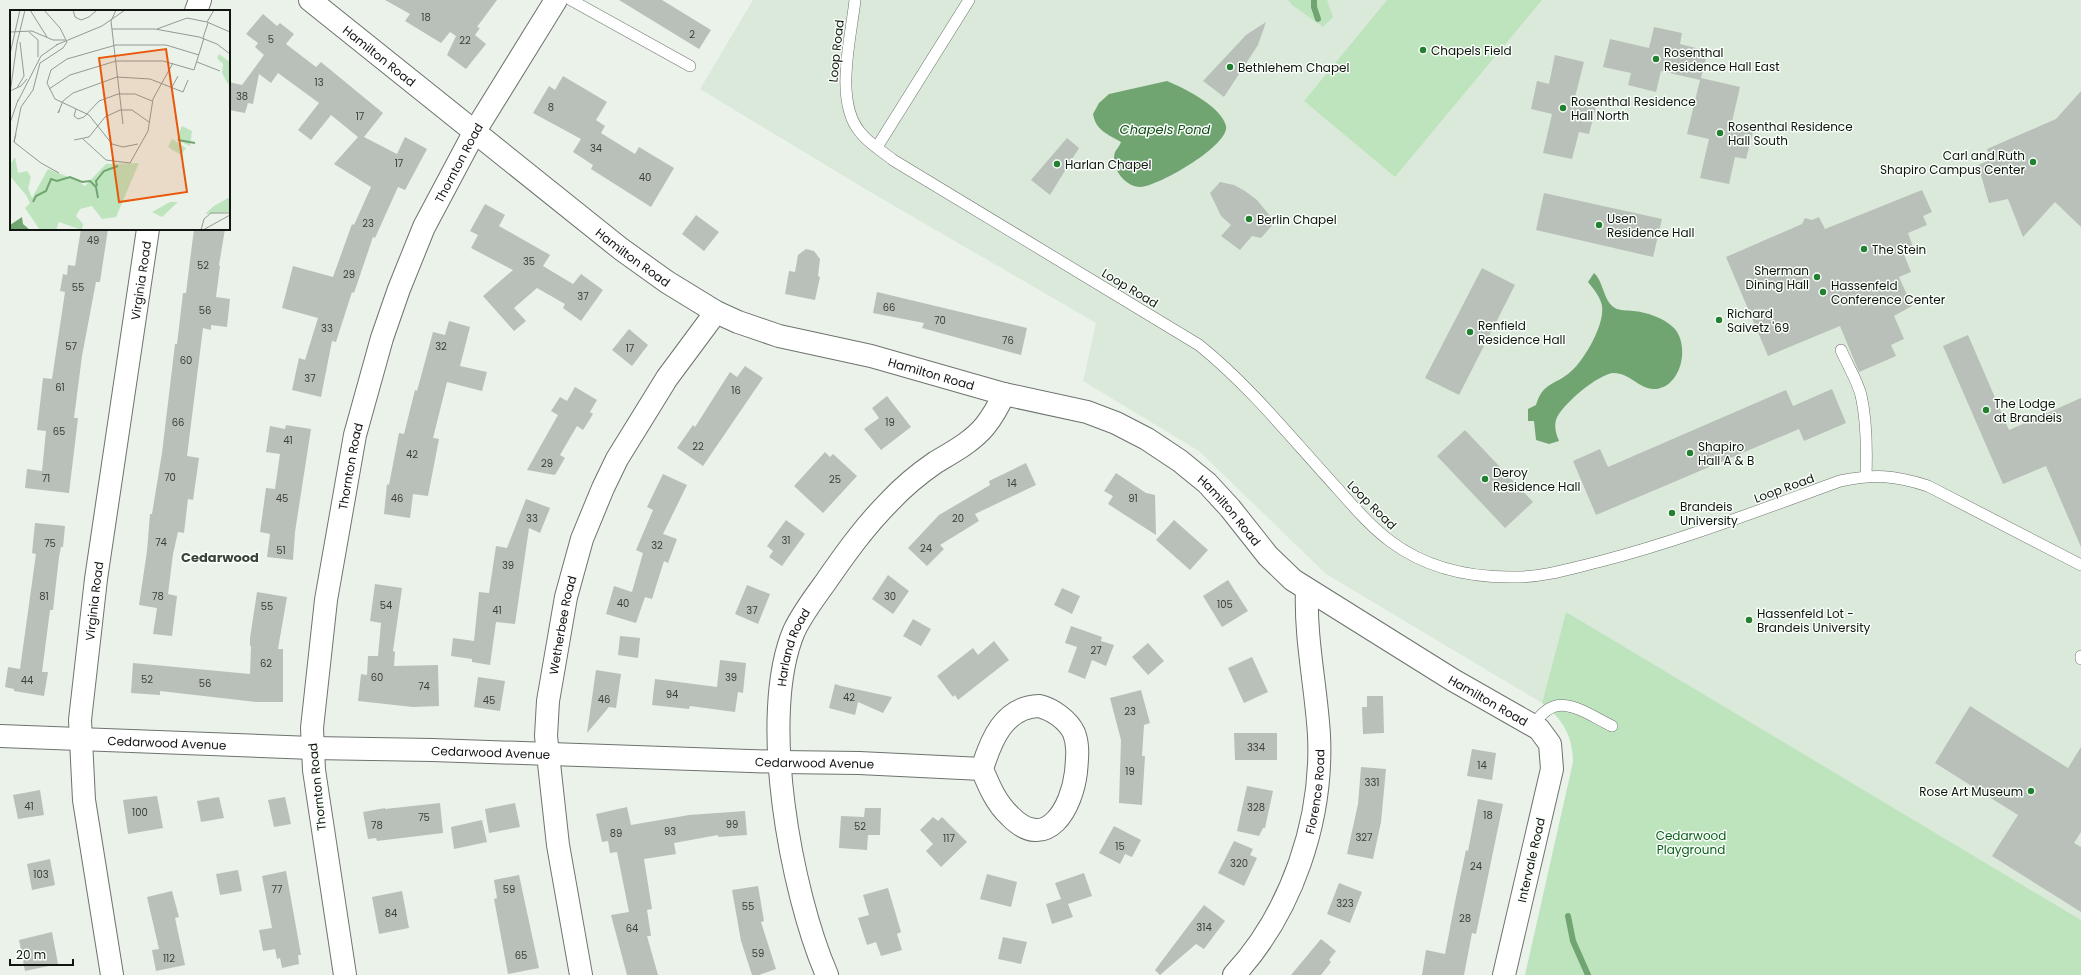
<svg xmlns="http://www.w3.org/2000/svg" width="2081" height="975" font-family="Poppins,sans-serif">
  <rect width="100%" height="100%" fill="#eaf2ea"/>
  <path fill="#dbe9db" d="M753,0h1328v922l-515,-309 -24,90 -216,-129 -127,-123 -116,-70 13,-58 -224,-130 -172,-104z"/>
  <path fill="#bee4be" d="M1288,0h39l6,17 -10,10 -31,-22z
    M1387,0h155l-147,177 -91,-76z
    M1566,612l515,308v55h-556l48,-213c0,-26 -11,-44 -31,-59z"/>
  <path fill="#70a572" d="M1167,81c17,7 55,26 59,45 4,19 -68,61 -86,61 -15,0 -30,-20 -25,-35 2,-3 5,-7 6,-10 -13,-8 -25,-11 -28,-28l6,-11 10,-9z
    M1594,273c10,9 9,28 21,35 5,3 12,2 18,3 14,1 31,7 41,17 16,17 8,59 -19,61 -15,1 -25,-16 -41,-16 -15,0 -54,33 -58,47 -2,7 0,14 3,21l-10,3 -13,-4 -2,-19h-6v-12l8,-4c7,-22 16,-19 32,-31 15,-11 37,-49 34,-68 -1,-8 -9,-18 -14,-24z"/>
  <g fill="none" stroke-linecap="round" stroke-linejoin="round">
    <path stroke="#70a572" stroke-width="6" d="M1314,0v7l4,12
      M1568,916l5,25 15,34"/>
  </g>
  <path fill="#b9c0b9" d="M385,0h112l-20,27 3,1 -5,7 11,9 -20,25 -19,-14 9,-19 -6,-4 -9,11 -36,-22 5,-7z
    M619,0h43l49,30 -12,19z
    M263,14l14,12 3,-3 14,11 -8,10 30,23 5,-5 62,51 -19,24 33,17 8,-17 22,12 -22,41 -7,-3 -23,51 -2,-1 -19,56 -2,-1 -16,50 -4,-1 -11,56 -29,-7 7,-32 6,2 13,-42 -36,-10 11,-42 40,11 19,-53 2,1 17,-38 -37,-23 24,-27 -27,-22 -20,25 -13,-10 21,-27 -41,-30 -7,10 -12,-9 -6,30 -5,-1 -3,10 -16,-3v-28l13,3 22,-30 -9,-8 3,-4 -12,-9z
    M1266,22l-8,23 -34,52 -21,-16 43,-46z
    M1654,27l28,6 -2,11 28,7 -7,27 39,9 -9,39 22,6 -7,27 -11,-2 -6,27 -29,-6 9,-39 -22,-5 13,-54 -39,-9 -5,21 -28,-7 3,-12 -28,-6 7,-28 39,9z
    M1555,55l29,7 -10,39 22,6 -7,27 -10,-2 -7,27 -29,-6 9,-39 -21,-5 6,-28 12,3z
    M563,76l44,26 -11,18 9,6 -4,7 34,21 4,-7 35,21 -23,39 -60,-38 2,-4 -20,-13 8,-13 -48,-26 16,-27 6,4z
    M2081,91v136l-26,-25 -32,35 -15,-38 -19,4 -11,-38 14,-6 -5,-10 69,-30z
    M1067,138l12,10 -29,47 -19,-15z
    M1220,182l14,3 11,6 12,9 18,22 -14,16 -9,-2 -12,14 -19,-14 10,-11 -10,-9 -11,-23z
    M1922,190l10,22 -9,4 4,9 -19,8 5,14 -10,5 8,20 -12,5 13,29 -18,10 10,23 -13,6 5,11 -37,16 -19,-46 -72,30 -42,-99 76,-33 3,-6 7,2 7,-3 6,12z
    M1544,193l118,26 -9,38 -117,-27z
    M485,204l20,11 -6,11 51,29 -7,11 30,18 8,-10 22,16 -22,31 -18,-13 2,-4 -28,-16 -23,20 12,13 -12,10 -31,-35 30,-26 -42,-22 7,-13 -8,-4z
    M696,215l23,17 -15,19 -22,-17z
    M81,229h27l-8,53h-4l-14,74 -8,62h4l-9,75 -44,-5 2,-19 15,2 4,-40 -9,-1 6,-52 9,1 13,-87 -5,-1 3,-17 4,1 1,-10 7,1z
    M194,229h31l-6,36 1,1 -4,31 14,2 -3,28 -16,-2v5l-8,-2 -16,128 12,2 -6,42 -5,-1 -4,34 -6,-1 -5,22 -5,40 9,2 -5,40 -19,-2 4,-26 -18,-3 8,-54 3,-37h2l10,-61 13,-109h2l6,-51h3z
    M806,249l8,2 6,8 -2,17 2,1 -5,23 -30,-6 4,-23 6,1 3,-17z
    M1482,268l33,17 -56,110 -34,-17z
    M877,292l150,36 -6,27 -99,-27 2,-5 -51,-10z
    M449,321l21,6 -10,39 27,6 -5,19 -35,-9 -14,56 6,1 -11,57 -15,-2 -3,24 -26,-4 3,-30 2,1 10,-52 5,1 11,-44 2,1 16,-59 12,3z
    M629,329l19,16 -16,21 -20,-16z
    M1968,335l41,95 72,-32v149l-35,-81 -43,18 -60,-138z
    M745,366l18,12 -60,88 -26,-18 16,-23 2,2 35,-55 7,5z
    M575,387l22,13 -7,12 3,2 -10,16 -6,-4 -17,29 5,3 -10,17 -28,-5 31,-55 -7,-4 9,-14 7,4z
    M1832,389l14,34 -42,18 -5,-12 -203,86 -23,-54 27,-12 8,18 178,-77 7,16z
    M887,396l24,31 -30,23 -17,-21 15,-11 -7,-10z
    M286,425l25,4 -16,103 -2,28 -26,-3 3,-23 -10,-2 6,-44 9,1 5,-35 -14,-2 4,-26 15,3z
    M1465,430l68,72 -28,26 -68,-72z
    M825,452l5,5 3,-3 24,22 -34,37 -29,-27z
    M1026,463l10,22 -61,29 4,7 -39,24 4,4 -17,17 -19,-18 31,-33 51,-30 -1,-4z
    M1116,473l30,20 9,2 1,40 -48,-31 5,-8 -9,-5z
    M663,474l24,11 -24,49 14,5 -9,24 -4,-2 -12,38 -7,-2 -9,26 -30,-9 8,-28 18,6 11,-39 -7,-3 17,-40 -6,-3z
    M526,499l24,9 -10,25 -11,-5 -14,96 -19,-2 -6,43 -18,-3v-3l-21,-3 2,-18 21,3 5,-49 10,1 7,-47 11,2z
    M786,520l19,14 -23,32 -13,-9 4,-6 -6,-5z
    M1174,520l34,30 -18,20 -34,-30z
    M35,523l30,3 -2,21h-2l-2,10 -6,53h-3l-8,62h6l-4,24 -30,-5v-2l-9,-2 3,-20 12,2 16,-115 -4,-1z
    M888,575l21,16 -16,23 -21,-15z
    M1228,580l20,31 -26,16 -19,-31z
    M375,584l27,4 -9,63 2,1 -1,14 44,-1 1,41 -26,1 -55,-6 3,-27 6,1 1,-19h10l3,-33 -11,-2z
    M747,585l23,9 -12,30 -23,-10z
    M1062,588l18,8 -8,18 -18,-9z
    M257,592l30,5 -9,52h5v53h-26l-97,-11v4l-29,-2 2,-30 117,11 1,-28h-1v-8z
    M913,619l18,10 -10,17 -18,-10z
    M1071,626l31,11 -1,4 13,4 -8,21 -14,-6 -7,19 -17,-7 9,-25 -12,-4z
    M620,636l20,2 -2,20 -20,-3z
    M994,641l15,19 -51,40 -3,-5 -2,2 -16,-21 36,-28 5,7z
    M1148,643l16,18 -16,14 -16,-18z
    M1252,657l16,35 -24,11 -16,-35z
    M720,660l26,3 -3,30 -5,-1 -3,20 -45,-6 -1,3 -37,-4 3,-26 62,8z
    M596,670l25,4 -5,34 -7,-1 -22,26z
    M478,677l27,4 -5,30 -26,-4z
    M835,684l6,2 51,11 -9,16 -25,-11 -3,13 -26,-7z
    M1141,690l9,33 -6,2 -2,31h3l-3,49 -23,-2 2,-63 -11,-42z
    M1367,696h16l1,37 -21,1 -1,-27h5z
    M1970,706l98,62 13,-21v85l-7,11 7,4v65l-89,-56 26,-41 -83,-52z
    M1234,733h43v27h-42z
    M1472,749l24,4 -4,27 -25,-4z
    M1361,767l25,2 -5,53 -8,37 -26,-5 11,-50z
    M1247,786l26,5 -8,37h-2l-4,8 -22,-5z
    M40,790l4,25 -26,4 -5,-24z
    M157,796l6,32 -35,6 -5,-34z
    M219,797l5,21 -23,4 -4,-21z
    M285,797l6,27 -17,3 -6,-27z
    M1478,799l25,5 -27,130 -4,-1 -8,42h-42l4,-25 19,4 10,-52 11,-52 2,1z
    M440,803l3,30 -66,8 -1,-3 -8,1 -5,-27 22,-4v1z
    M515,803l5,24 -31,6 -4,-24z
    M627,807l4,18 58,-10 56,-4 2,24 -29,2v-2l-44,8 2,11 -32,5 8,50 -5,1 4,26h-4l11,39h-31l-16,-60 18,-3 -12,-60 -7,1 -2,-12 -6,1 -6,-28z
    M865,808h16l-1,27h-12l-1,15 -28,-2 2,-32 23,1z
    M933,817l5,4 4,-4 25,25 -26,25 -15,-16 7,-7 -13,-14z
    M482,820l5,22 -33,7 -3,-22z
    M1114,826l27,14 -9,17 -7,-3 -5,10 -21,-11z
    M1234,841l19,8 -3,6 7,3 -13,28 -26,-13z
    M50,859l5,26 -23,5 -5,-26z
    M238,870l4,21 -22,4 -4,-21z
    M286,871l15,84h-3l1,9 -17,4 -2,-10 -3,1 -2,-10 -12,2 -4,-21 13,-2 -10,-52z
    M1084,873l8,23 -24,8 5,13 -21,7 -6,-20 15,-5 -6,-16z
    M987,874l30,8 -6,25 -31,-8z
    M519,875l20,93 -31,6 -14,-75 3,-1 -3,-18z
    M1339,883l23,9 -12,31 -23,-9z
    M758,886l6,35 -3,1 15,47 -17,6h-7l-11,-34 -9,-51z
    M888,888l13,44 -4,2 5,16 -21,6 -5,-14 -9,3 -9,-27 11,-3 -6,-20z
    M172,891l7,26 -4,1 10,47 -29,6 -4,-21 7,-1 -12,-52z
    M402,891l7,37 -30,6 -7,-37z
    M1204,905l21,16 -21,28 -8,-5 -36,31 -5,-5z
    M52,932l6,32 -33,7 -6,-31z
    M1003,937l24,5 -6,22 -23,-5z
    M1321,939l15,12 -7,9 2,2 -10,13h-30z"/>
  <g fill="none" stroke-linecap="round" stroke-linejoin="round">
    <g stroke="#6d736d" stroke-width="12">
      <path id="service" d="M571,0l119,66
        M855,0c-4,38 -21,101 5,132 8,11 22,19 33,28l306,185c52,42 93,94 138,143 16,18 33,38 53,53 37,28 81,37 127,36 27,0 55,-9 81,-15 82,-21 162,-52 242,-81 35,-7 54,-6 88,5l153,79
        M877,147l92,-147
        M1841,350c6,14 16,30 20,45 6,27 6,54 5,81
        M2081,656v3
        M1534,725c22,-37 49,-13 78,1"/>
    </g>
    <g stroke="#6d736d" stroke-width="24">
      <g id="minor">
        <path id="s1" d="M310,0l311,249 46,33 49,30 22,10 41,14 92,20 133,38 83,18 29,11 31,16 33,22 27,22 23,25 38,48 25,24 160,100 86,49 11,15 2,25 -48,206"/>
        <path d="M196,11l4,-11"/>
        <path d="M1039,706c13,3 29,14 35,27 5,13 3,26 2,39 -4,35 -29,82 -66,44 -14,-13 -21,-30 -28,-47 9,-29 22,-62 57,-63z"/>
        <path id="s2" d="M0,736l312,12 120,2 349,12 78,1 123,6"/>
        <path id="s3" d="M112,975l-28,-175 -4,-80 16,-141 52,-350"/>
        <path id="s4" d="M345,975l-31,-205 -2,-42 14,-128 29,-165 27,-97 17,-49 25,-62 51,-96 81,-131"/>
        <path id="s5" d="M581,975l-23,-130 -12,-109 2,-35 18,-104 16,-58 21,-51 14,-29 50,-81 49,-66"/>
        <path id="s6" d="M827,975c-36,-83 -69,-259 -33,-344 8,-17 20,-33 31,-48 20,-29 40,-57 65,-82 14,-15 30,-28 46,-39 17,-10 37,-21 49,-36 8,-10 14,-21 19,-32"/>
        <path id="s7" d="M1234,975c58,-63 89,-155 85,-240 -3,-49 -14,-97 -12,-145"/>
      </g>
    </g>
    <use href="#service" stroke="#fff" stroke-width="11"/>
    <use href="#minor" stroke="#fff" stroke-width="22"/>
  </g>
  <g fill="#248031" stroke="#f9fff9" stroke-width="1.5">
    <circle cx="1423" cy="50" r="4"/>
    <circle cx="1656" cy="59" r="4"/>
    <circle cx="1230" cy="67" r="4"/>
    <circle cx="1563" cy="108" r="4"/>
    <circle cx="1720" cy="133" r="4"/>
    <circle cx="2033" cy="162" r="4"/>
    <circle cx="1057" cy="164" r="4"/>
    <circle cx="1249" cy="219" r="4"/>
    <circle cx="1599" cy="225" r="4"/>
    <circle cx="1864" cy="249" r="4"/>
    <circle cx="1817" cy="277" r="4"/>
    <circle cx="1823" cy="292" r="4"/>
    <circle cx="1719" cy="320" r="4"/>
    <circle cx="1470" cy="332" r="4"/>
    <circle cx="1986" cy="410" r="4"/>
    <circle cx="1690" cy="453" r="4"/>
    <circle cx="1485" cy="479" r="4"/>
    <circle cx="1672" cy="513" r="4"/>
    <circle cx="1749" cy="620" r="4"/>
    <circle cx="2031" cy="791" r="4"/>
  </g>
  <g text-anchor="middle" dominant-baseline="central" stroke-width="3" stroke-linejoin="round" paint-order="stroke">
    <g font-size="10" fill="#3b3f3b">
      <text x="426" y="17">18</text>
      <text x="692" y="34">2</text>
      <text x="271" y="39">5</text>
      <text x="465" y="40">22</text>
      <text x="319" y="82">13</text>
      <text x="242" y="96">38</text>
      <text x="551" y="107">8</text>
      <text x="360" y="116">17</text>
      <text x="596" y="148">34</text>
      <text x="399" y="163">17</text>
      <text x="645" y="177">40</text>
      <text x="368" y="223">23</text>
      <text x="93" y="240">49</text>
      <text x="529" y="261">35</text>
      <text x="203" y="265">52</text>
      <text x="349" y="274">29</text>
      <text x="78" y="287">55</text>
      <text x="583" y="296">37</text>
      <text x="889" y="307">66</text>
      <text x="205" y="310">56</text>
      <text x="940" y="320">70</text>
      <text x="327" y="328">33</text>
      <text x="1008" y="340">76</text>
      <text x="71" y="346">57</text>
      <text x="441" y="346">32</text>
      <text x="630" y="348">17</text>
      <text x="186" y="360">60</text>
      <text x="310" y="378">37</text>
      <text x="60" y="387">61</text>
      <text x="736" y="390">16</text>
      <text x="178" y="422">66</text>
      <text x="890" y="422">19</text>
      <text x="59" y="431">65</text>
      <text x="288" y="440">41</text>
      <text x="698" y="446">22</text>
      <text x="412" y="454">42</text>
      <text x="547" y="463">29</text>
      <text x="170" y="477">70</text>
      <text x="46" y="478">71</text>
      <text x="835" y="479">25</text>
      <text x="1012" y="483">14</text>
      <text x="282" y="498">45</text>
      <text x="397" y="498">46</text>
      <text x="1133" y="498">91</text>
      <text x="532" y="518">33</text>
      <text x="958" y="518">20</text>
      <text x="786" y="540">31</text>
      <text x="161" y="542">74</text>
      <text x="50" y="543">75</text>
      <text x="657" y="545">32</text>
      <text x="926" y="548">24</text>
      <text x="281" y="550">51</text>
      <text x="508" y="565">39</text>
      <text x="44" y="596">81</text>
      <text x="158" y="596">78</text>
      <text x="890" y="596">30</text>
      <text x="623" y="603">40</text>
      <text x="1225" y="604">105</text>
      <text x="386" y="605">54</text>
      <text x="267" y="606">55</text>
      <text x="497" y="610">41</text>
      <text x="752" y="610">37</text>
      <text x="1096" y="650">27</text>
      <text x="266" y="663">62</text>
      <text x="377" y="677">60</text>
      <text x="731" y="677">39</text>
      <text x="147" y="679">52</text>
      <text x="27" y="680">44</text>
      <text x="205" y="683">56</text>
      <text x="424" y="686">74</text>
      <text x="672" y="694">94</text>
      <text x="849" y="697">42</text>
      <text x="604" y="699">46</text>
      <text x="489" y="700">45</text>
      <text x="1130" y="711">23</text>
      <text x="1256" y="747">334</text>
      <text x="1482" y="765">14</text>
      <text x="1130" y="771">19</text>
      <text x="1372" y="782">331</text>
      <text x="29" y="806">41</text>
      <text x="1256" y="807">328</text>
      <text x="140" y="812">100</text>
      <text x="1488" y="815">18</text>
      <text x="424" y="817">75</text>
      <text x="732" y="824">99</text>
      <text x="377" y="825">78</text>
      <text x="860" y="826">52</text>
      <text x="670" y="831">93</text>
      <text x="616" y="833">89</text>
      <text x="1364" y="837">327</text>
      <text x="949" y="838">117</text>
      <text x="1120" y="846">15</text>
      <text x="1239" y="863">320</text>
      <text x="1476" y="866">24</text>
      <text x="41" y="874">103</text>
      <text x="277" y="889">77</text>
      <text x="509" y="889">59</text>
      <text x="1345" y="903">323</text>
      <text x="748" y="906">55</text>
      <text x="391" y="913">84</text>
      <text x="1465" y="918">28</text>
      <text x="1204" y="927">314</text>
      <text x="632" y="928">64</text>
      <text x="758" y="953">59</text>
      <text x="521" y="955">65</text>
      <text x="169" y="958">112</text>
    </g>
    <g font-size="12" fill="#111411" stroke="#f9fff9" text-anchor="start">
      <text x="1431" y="50">Chapels Field</text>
      <text x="1664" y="52">Rosenthal<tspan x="1664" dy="14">Residence Hall East</tspan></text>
      <text x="1238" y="67">Bethlehem Chapel</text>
      <text x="1571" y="101">Rosenthal Residence<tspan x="1571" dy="14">Hall North</tspan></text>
      <text x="1728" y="126">Rosenthal Residence<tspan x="1728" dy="14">Hall South</tspan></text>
      <text x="2025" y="155" text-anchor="end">Carl and Ruth<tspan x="2025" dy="14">Shapiro Campus Center</tspan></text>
      <text x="1065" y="164">Harlan Chapel</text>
      <text x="1607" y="218">Usen<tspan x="1607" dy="14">Residence Hall</tspan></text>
      <text x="1257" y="219">Berlin Chapel</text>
      <text x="1872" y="249">The Stein</text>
      <text x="1809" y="270" text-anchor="end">Sherman<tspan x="1809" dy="14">Dining Hall</tspan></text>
      <text x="1831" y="285">Hassenfeld<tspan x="1831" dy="14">Conference Center</tspan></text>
      <text x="1727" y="313">Richard<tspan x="1727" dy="14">Saivetz '69</tspan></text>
      <text x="1478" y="325">Renfield<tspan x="1478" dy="14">Residence Hall</tspan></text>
      <text x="1994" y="403">The Lodge<tspan x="1994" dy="14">at Brandeis</tspan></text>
      <text x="1698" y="446">Shapiro<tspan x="1698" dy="14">Hall A &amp; B</tspan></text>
      <text x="1493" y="472">Deroy<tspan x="1493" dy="14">Residence Hall</tspan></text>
      <text x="1680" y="506">Brandeis<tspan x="1680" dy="14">University</tspan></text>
      <text x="1757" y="613">Hassenfeld Lot -<tspan x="1757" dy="14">Brandeis University</tspan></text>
      <text x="2023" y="791" text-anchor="end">Rose Art Museum</text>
    </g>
    <g font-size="12" fill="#111411" stroke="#f9fff9">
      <text transform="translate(836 51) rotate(-84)">Loop Road</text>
      <text stroke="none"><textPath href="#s1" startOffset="89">Hamilton Road</textPath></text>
      <text stroke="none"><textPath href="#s4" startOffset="838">Thornton Road</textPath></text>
      <text stroke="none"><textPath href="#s1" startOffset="413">Hamilton Road</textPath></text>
      <text stroke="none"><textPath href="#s3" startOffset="701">Virginia Road</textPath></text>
      <text transform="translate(1130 288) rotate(31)">Loop Road</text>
      <text stroke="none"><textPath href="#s1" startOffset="737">Hamilton Road</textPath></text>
      <text stroke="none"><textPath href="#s4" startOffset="514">Thornton Road</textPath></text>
      <text transform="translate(1784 488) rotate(-20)">Loop Road</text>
      <text transform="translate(1372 505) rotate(45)">Loop Road</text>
      <text stroke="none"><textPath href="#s1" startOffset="1073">Hamilton Road</textPath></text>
      <text stroke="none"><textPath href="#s3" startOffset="377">Virginia Road</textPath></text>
      <text stroke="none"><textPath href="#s5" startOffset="354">Wetherbee Road</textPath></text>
      <text stroke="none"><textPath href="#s6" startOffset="336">Harland Road</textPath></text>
      <text stroke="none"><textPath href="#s1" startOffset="1397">Hamilton Road</textPath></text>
      <text stroke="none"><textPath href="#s2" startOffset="167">Cedarwood Avenue</textPath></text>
      <text stroke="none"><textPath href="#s2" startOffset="491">Cedarwood Avenue</textPath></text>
      <text stroke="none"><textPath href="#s2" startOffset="815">Cedarwood Avenue</textPath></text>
      <text transform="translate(317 787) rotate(-96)">Thornton Road</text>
      <text stroke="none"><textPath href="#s7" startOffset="204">Florence Road</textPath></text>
      <text transform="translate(1531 860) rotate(-77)">Intervale Road</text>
    </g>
    <g font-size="12" fill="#085b19" stroke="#f9fff9">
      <text x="1691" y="835">Cedarwood<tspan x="1691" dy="14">Playground</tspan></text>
    </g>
    <g font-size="13" font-style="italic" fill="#134c1b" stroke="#f9fff9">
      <text x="1165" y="129">Chapels Pond</text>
    </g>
    <g font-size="13" font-weight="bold" fill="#3b413b" stroke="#f9fff9">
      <text x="220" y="557">Cedarwood</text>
    </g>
  </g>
  <g transform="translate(10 10)">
    <rect width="220" height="220" fill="#eaf2ea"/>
    <path d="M209,44l11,8v21l-2,1 -6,-11 1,-9 -6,-6zM172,116l10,5 -2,15 -13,-6zM162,129l14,9 -5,7 -13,-8zM5,147l3,16 9,-2 4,6 -3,11 4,10 16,-29 28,11 9,6 21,-22 33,-1 -23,54 -14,2 -10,-13 -12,3 -4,7 7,8 -1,6 -23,-8 -3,8h-16l-15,-22 5,-5 -4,-8 -16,-19v-11zM220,187v15l-25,2 9,-8zM160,192h8l-16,15 -10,-5z" fill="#bee4be"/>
    <path d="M12,207l1,7 7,6h-20v-5z" fill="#70a572"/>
    <path fill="none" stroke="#70a572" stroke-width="2" d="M168,130l17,3M87,176l-1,-5 8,-10 14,-5M23,192l3,-6 10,-5 5,-12 6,2 13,-4 12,5 8,-1 6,6 2,11"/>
    <path fill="none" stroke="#939993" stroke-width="1" d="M20,0l17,27M63,0l2,7 6,3 8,-3 8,-7M106,0l-5,11 12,103M197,12l7,-12M102,19h43l44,8 18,7 13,10M147,19l30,-11 20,4 23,10M0,22l22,-1 21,9h12M19,22l9,8v17M193,28l5,-15M46,35l46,-19 23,-16M0,44l10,-44M187,52l23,9M162,77l6,-11M7,78l7,-12 -4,-34M39,79l21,-14 46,-14h47l31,9 10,-32M0,81l11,-5 6,-7M0,83l7,-50 8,-33M8,91l23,-45 17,-12M66,99l-2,7 4,3 6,-2 15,-16 19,-7h17l17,7M50,100l-2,3 5,-12 10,-8 44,-16 33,2 33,13 5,-12M0,113l8,-23M6,124l-2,8 7,-35 12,-17 7,-27 23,-15 4,-6 -7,-14 -16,-18M73,129l23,21 24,3 18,-32 5,-32 20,-36M64,130l15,-3 16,-20 15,-7h12l17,12M4,132l27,21 18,10M128,134l-15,3 -11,-3 -23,-29 -34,-16 -8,-16 4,-13 16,-11 49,-14h50l33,10M191,220l3,-11 7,-6h19M193,220l27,-15"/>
    <path fill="#e8590c" fill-opacity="0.15" stroke="#e8590c" stroke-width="2" d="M156,39l21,143 -68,10 -20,-144z"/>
    <rect width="220" height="220" fill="none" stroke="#111411" stroke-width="2"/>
  </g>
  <path d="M10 959v6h63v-6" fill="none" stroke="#111411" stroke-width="2"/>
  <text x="16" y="959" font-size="12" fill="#111411" stroke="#f9fff9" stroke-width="3" paint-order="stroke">20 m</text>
</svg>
